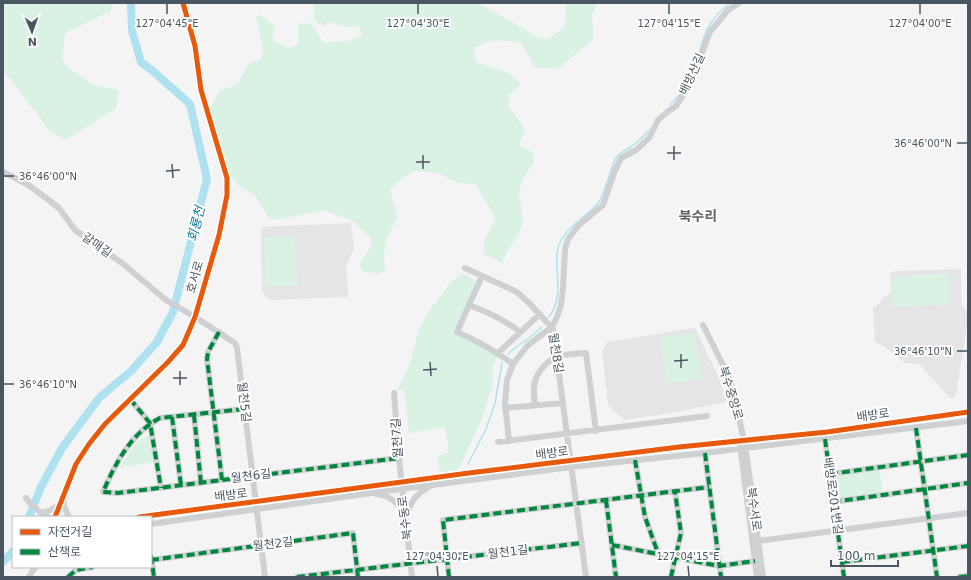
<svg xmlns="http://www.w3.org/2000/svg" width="971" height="580" font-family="'DejaVu Sans','Noto Sans KR',sans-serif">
  <rect width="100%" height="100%" fill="#f4f4f4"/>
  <path fill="#e6e5e6" d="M351,223l3,26 -8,18 2,30 -77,3 -6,-3 -3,-8 -1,-62z
    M961,269l1,37 6,6v9l-12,73 -2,4h-4l-30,-33 -15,-2 -19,-15 -11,-6 -2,-34 8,-6v-3l10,-6 -1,-19 5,-3z
    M695,328l24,50 8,24 -62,12 -41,6 -16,-15 -6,-56 2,-1 3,-6z"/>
  <path fill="#d9f2e3" d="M3,3h109l-1,8 -46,22 -3,26 4,7 28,19 25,5 -3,18 -50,32 -16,-9 -47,-61z
    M312,3h166l50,28 10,7 10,1 16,-12 3,-24h30l-5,13 1,23 -35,30 -23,-2 -14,-24c-18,-3 -30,-5 -47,5l2,14 33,11 12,11 -11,10 -2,12 17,23 -6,16 13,7 3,6 -4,9 -8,11 -4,15 4,29 -4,11 -11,17 -6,13 -18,-9v-14l12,-21 -21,-35 -17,-1 -20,-10 -24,-2 -13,8 -11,11 8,27c-11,19 -16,30 -13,52l-6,5 -16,-3 -4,-6 13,-20 -2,-7 -19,-18 -27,-10 -43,9h-11l-15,-23 -16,-10 -8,-10 -22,-64 10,-21 19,-7 7,-15 6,-7 10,-3 2,-9 -7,-34 4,-1 15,11 -3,15 19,7 7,-4v-20l11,-1 9,10 5,10 25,-2 14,-6 -3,-9 -13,1 -18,-5 -4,4 -6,-2 -5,-6 2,-10z
    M295,236l2,49 -32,1 -1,-49z
    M462,273l14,8 -21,52 21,10 22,13 -5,9 -1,22 -11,34 -20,43 -4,6 -17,2 -3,-16 12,-4 -4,-25 -36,6 -5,-43h-7l13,-26 8,-33 13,-23 20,-26z
    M949,273l1,31 -57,3 -2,-30z
    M695,333l7,46 -36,4 -5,-47z
    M150,435l4,27 -34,6c7,-12 16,-29 30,-33z
    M879,467l4,26 -51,8 -3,-27z"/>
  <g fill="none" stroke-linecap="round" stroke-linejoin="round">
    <path stroke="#aee2f0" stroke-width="1.5" d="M700,51c5,-22 12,-34 30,-48
      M682,91l15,-35
      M670,105l10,-11
      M549,317c19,-26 0,-54 12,-77 9,-16 26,-23 37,-37 8,-9 11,-33 18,-45 3,-5 10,-8 15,-11 6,-5 13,-10 18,-17
      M508,354l3,-3 22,-16 9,-8
      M468,464l18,-35 9,-26 7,-40"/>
    <path stroke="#aee2f0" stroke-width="8" d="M29,517l12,-30 21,-39 37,-50 32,-27 26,-29 16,-30 34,-133 -17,-75 -36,-32 -13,-10 -9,-31 -1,-28
      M3,562l10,-11"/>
    <path stroke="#ced0d2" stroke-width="6" d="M3,172l24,12 19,14 13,10 16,22 47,33 44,37 29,17 40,26 2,5 28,229
      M465,268l52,24 13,12 23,25 33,248
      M482,276l-25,56c21,9 38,19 56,32
      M469,305c19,7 36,15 51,27
      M703,325l23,46 7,19 11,51
      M219,332l-11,20 -1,7 15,121
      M498,353l42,-39
      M394,393l5,65 13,119
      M130,399l20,24 11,65
      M535,405c-2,-18 -3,-26 10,-40 3,-3 8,-7 13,-9 8,-2 19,-2 28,-3l10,78
      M505,408l58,-5
      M244,409l-84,9c-29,15 -45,46 -57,74l15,1 281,-35
      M194,415l7,68
      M172,417l9,68
      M916,428l21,149
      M825,439l19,138
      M509,441l-4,-38 2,-23 6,-16 15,-19 24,-18 5,-10 4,-12 2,-17 2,-39 3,-10 11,-14 24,-20 11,-32 7,-15 15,-8 13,-12 9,-18 8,-7 10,-7 13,-20 21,-54 18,-22 11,-7
      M498,442l209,-26
      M745,444l18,133
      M740,445l17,132
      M705,453l16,124
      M635,460l10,57 13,36
      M830,474l138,-19
      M376,494c12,1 23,8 27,20
      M26,498c6,9 13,14 22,19
      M63,498l1,8 5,11
      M606,500l10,77
      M833,502l135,-19
      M43,515l-2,-2 10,-3 8,-5
      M55,517l21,-53 13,-20 16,-20 63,-62 15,-17 12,-28 24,-82 8,-40v-17l-26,-88 -6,-44 -12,-43
      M139,517l330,-44 210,-26 148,-15 141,-20
      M406,517c3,-13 11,-24 23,-30
      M151,524l235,-33 185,-24 134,-14 263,-32
      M758,541l210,-28
      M612,545l107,21 36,-5
      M151,557l3,20
      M151,560l202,-27 5,44
      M842,562l126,-16
      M29,577l6,-10
      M68,577l8,-7 17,-3
      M297,577l285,-34
      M449,577l-6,-57 266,-33
      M671,577l10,-44 -6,-41
      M959,577l9,-1"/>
    <path stroke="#00873e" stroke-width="4" stroke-dasharray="8 4" stroke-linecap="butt" d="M219,332l-11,20 -1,7 15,121
      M130,399l20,24 11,65
      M244,409l-84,9c-29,15 -45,46 -57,74l15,1 281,-35
      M194,415l7,68
      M172,417l9,68
      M916,428l21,149
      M825,439l19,138
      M705,453l16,124
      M635,460l10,57 13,36
      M830,474l138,-19
      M606,500l10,77
      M833,502l135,-19
      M612,545l107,21 36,-5
      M151,556l3,21
      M151,560l202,-27 5,44
      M842,562l126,-16
      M68,577l8,-7 17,-3
      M297,577l285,-34
      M449,577l-6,-57 266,-33
      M671,577l10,-44 -6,-41
      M959,577l9,-1"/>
    <g stroke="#fff" stroke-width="8">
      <path id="cycleway" d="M55,517l21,-53 13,-20 16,-20 63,-62 15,-17 12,-28 24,-82 8,-40v-17l-26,-88 -6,-44 -12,-43
        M139,517l330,-44 210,-26 148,-15 141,-20"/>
    </g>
    <use href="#cycleway" stroke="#e8590c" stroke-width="5"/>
  </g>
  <path fill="none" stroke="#4a5661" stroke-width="1.5" d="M167,4v10M418,4v10M669,4v10M920,4v10M957,143h10M674,146v14M667,153h14M423,155v14M416,162h14M172,164l1,14M166,171l14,-1M4,176h10M957,351h10M681,354v14M674,361l14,-1M430,362l1,14M423,370l14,-1M180,371v14M173,378h14M4,384h10M437,566l1,10M688,566l1,10"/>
  <g text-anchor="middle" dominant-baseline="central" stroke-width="4" stroke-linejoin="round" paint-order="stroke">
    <g font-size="12" fill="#4a5661" stroke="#fff">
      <text transform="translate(692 74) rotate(-65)">배방산길</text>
      <text transform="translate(97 245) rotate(35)">갈매길</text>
      <text transform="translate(195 277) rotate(-74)">호서로</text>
      <text transform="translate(556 353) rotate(81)">월천8길</text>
      <text transform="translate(731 393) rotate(73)">북수중앙로</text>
      <text transform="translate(244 402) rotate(83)">월천5길</text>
      <text transform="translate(873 415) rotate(-8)">배방로</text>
      <text transform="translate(397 438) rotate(-94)">월천7길</text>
      <text transform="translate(552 453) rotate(-7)">배방로</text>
      <text transform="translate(251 476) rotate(-7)">월천6길</text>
      <text transform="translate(231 495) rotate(-7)">배방로</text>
      <text transform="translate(833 496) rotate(82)">배방로201번길</text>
      <text transform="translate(754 509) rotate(82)">북수서로</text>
      <text transform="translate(405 518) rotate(-97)">북수동로</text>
      <text transform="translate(273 544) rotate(-7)">월천2길</text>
      <text transform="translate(508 552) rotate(-7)">월천1길</text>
    </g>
    <g font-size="13" font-style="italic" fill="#0c7c9b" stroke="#fff">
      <text transform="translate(196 224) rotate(-76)">회룡천</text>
    </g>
    <g font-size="14" font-weight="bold" fill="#5f6368" stroke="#fff">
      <text x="698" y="216">북수리</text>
    </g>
  </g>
  <g font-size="10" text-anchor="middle" fill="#4a5661" stroke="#fff" stroke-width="4" stroke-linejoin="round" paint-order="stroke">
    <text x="167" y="27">127°04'45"E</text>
    <text x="418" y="27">127°04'30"E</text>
    <text x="669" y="27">127°04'15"E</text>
    <text x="920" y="27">127°04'00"E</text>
    <text x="923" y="147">36°46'00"N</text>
    <text x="48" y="180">36°46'00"N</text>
    <text x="923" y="355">36°46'10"N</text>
    <text x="48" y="388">36°46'10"N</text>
    <text x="437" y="560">127°04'30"E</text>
    <text x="688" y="560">127°04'15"E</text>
  </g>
  <rect width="971" height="580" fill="none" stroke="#4a5661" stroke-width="8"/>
  <rect x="12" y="516" width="140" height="52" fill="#ffffff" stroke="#b7bbc0"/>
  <rect x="20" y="529" width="20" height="6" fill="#e8590c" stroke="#b7bbc0"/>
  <text x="48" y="536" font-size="12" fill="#4a5661">자전거길</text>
  <rect x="20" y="549" width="20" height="6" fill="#00873e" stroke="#b7bbc0"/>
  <text x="48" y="556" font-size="12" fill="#4a5661">산책로</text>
  <g transform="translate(32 32) rotate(178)" stroke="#ffffff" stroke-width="3" paint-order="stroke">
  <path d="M0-3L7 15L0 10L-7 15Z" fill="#4a5661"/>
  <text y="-6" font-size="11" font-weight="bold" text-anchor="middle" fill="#4a5661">N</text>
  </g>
  <path d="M831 560v6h67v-6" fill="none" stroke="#4a5661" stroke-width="2"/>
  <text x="837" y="560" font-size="12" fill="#4a5661" stroke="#ffffff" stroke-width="3" paint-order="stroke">100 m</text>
</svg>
